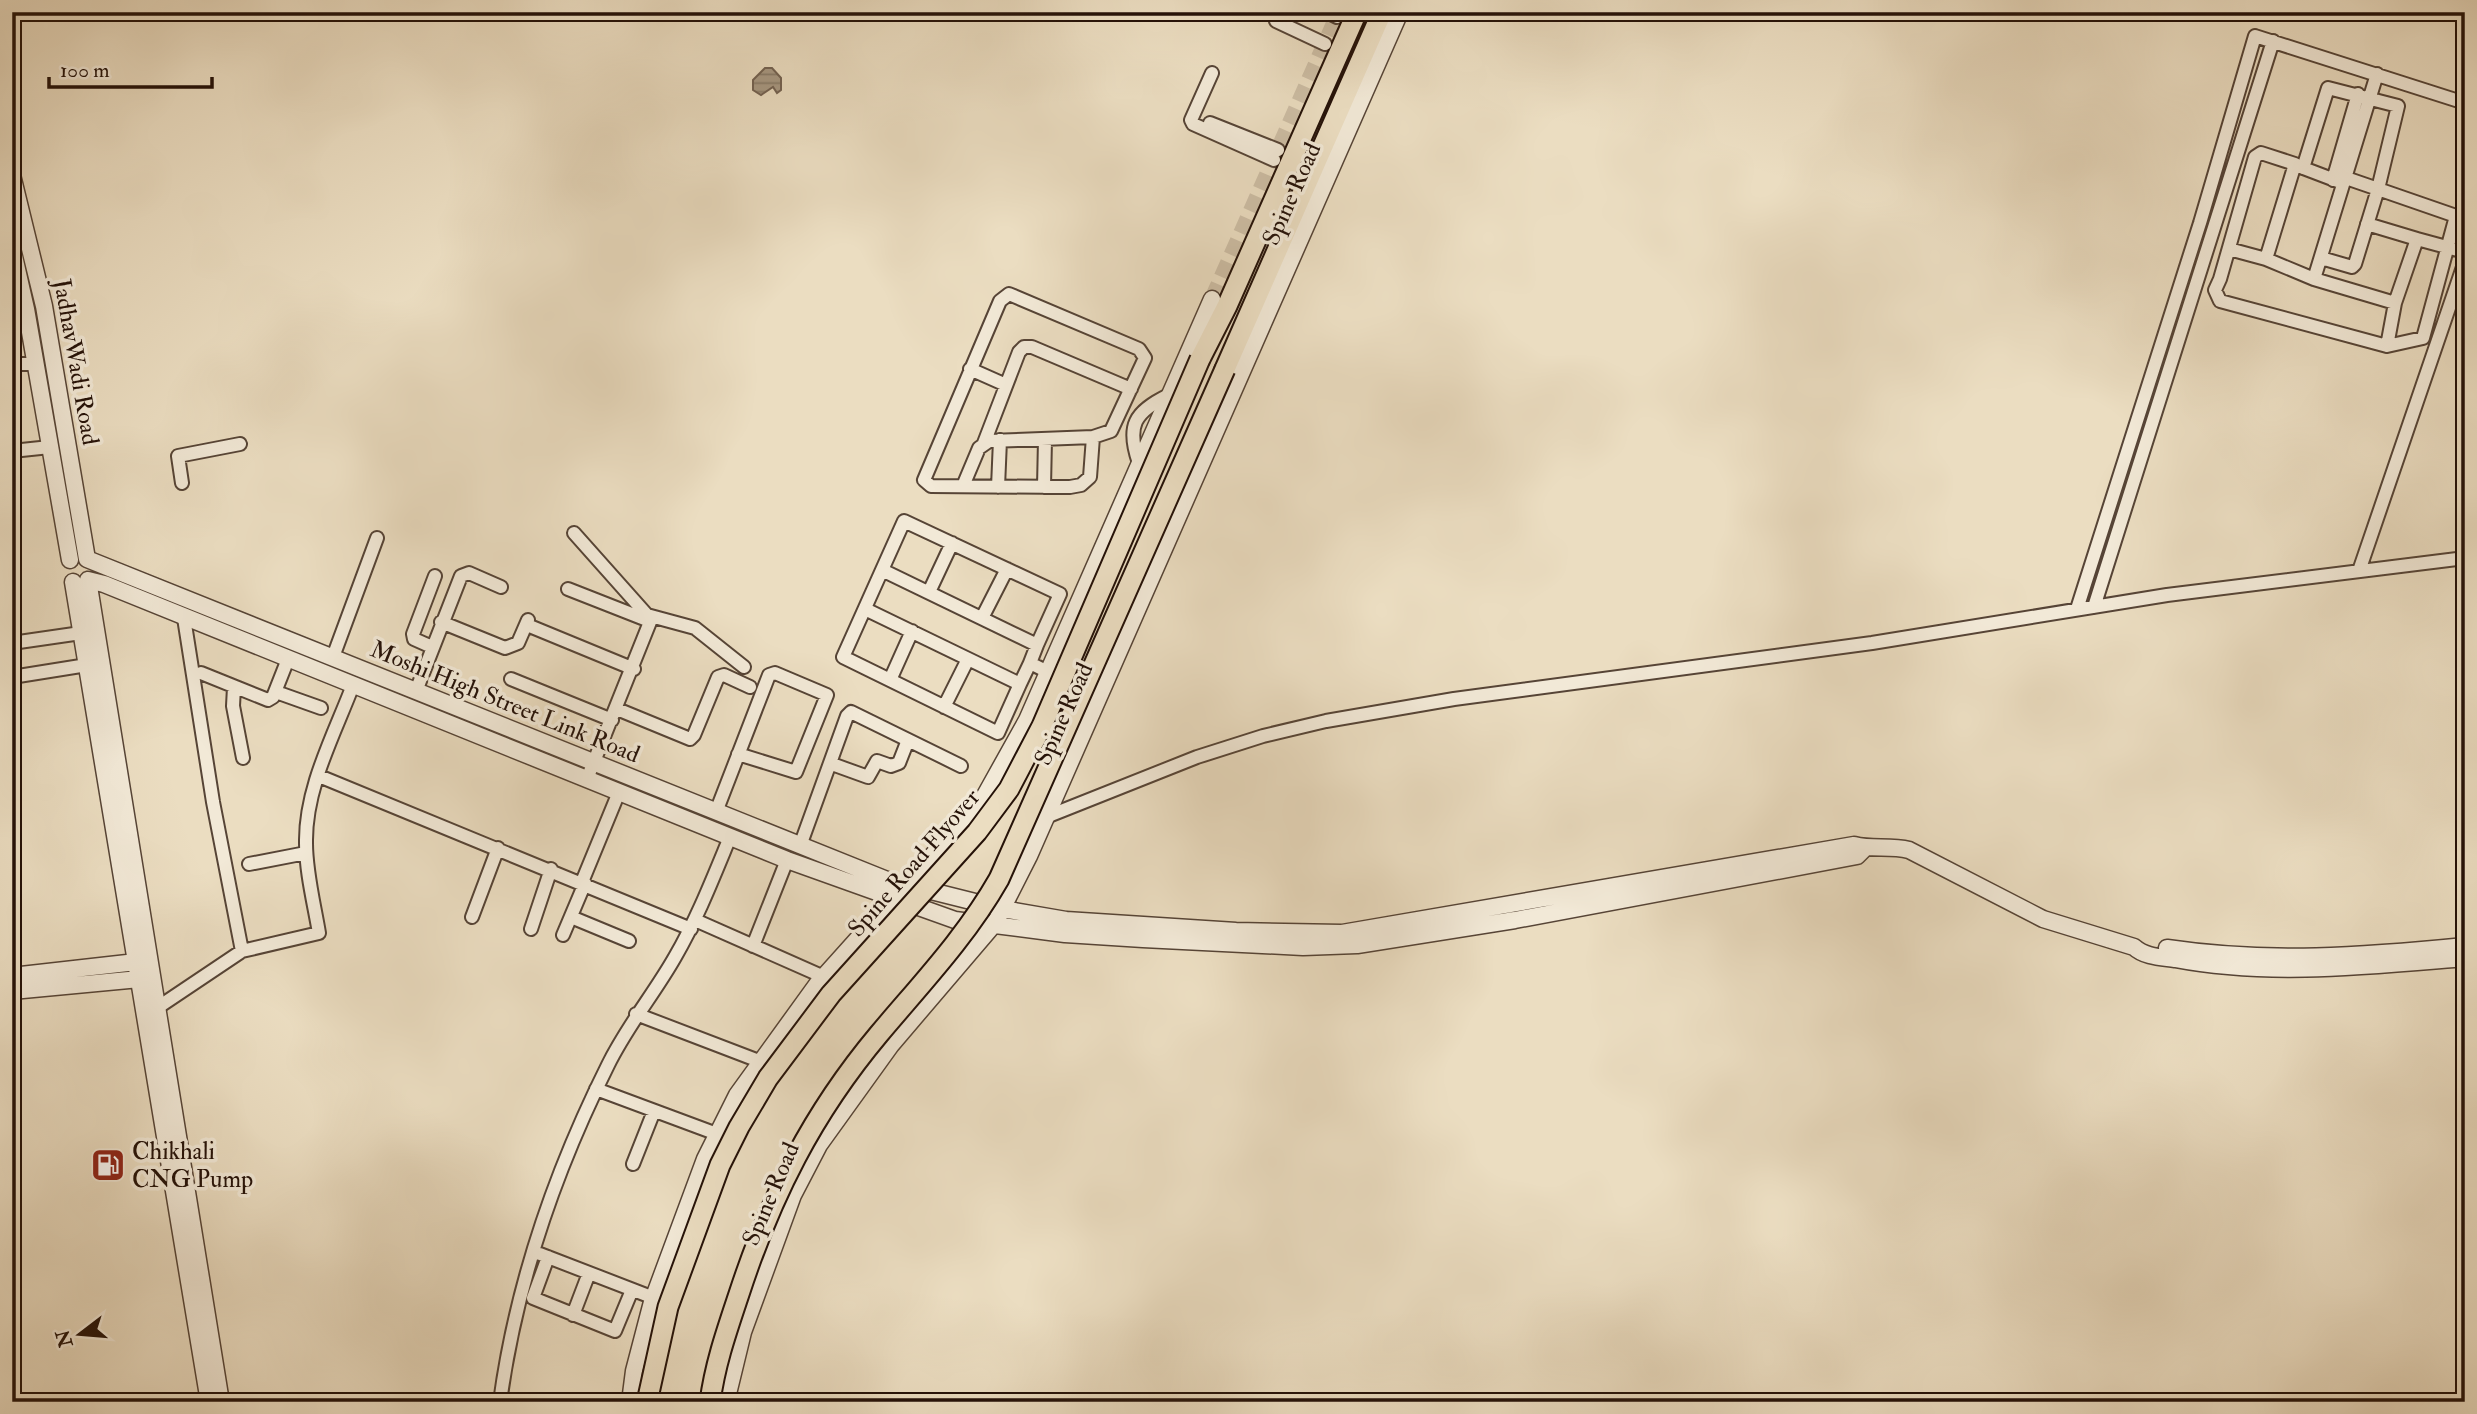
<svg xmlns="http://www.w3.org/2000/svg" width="2477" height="1414" font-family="'IM FELL Double Pica',serif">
  <defs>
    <pattern id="water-rules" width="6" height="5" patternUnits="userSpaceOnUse" patternTransform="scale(1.75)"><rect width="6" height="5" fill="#a79882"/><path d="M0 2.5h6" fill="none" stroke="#887b68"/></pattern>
  </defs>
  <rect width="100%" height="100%" fill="#ebddc1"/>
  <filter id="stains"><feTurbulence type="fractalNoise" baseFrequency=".00286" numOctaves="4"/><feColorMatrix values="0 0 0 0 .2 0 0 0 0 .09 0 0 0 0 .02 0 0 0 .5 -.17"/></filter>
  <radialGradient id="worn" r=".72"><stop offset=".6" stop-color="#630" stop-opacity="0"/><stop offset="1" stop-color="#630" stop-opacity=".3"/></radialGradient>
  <path fill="url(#water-rules)" stroke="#736251" stroke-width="2" d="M765,68h7l9,10v12l-4,3 -4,-6 -12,8 -8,-5v-10z"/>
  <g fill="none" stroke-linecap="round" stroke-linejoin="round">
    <path stroke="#cdbea5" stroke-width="16" stroke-dasharray="16 8" stroke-linecap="butt" d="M1212,299l127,-287"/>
    <g stroke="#564436" stroke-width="16">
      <path id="minor" d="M1280,12l-4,9 49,23
        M1327,12l10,5
        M1212,73l-21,47 2,4 81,36
        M1210,123l68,27
        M2298,166l42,16
        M2303,168l25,-80 70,18 -20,83 78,27 -33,122 -36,8 -167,-45 -5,-11 5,-11 35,-122 6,-4 34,11 -29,95 48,20 81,24
        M2333,180l25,-86
        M2367,224l50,15
        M2229,249l37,10
        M2321,258l31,9 3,-3 23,-75 -32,-11
        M2314,279l63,-205
        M2387,346l8,-43 22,-64 48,13
        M12,364h24
        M970,369l36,16
        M984,443l35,-91 5,-5h8l99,42
        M12,451l38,-4
        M1139,463c-13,-37 -5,-51 30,-68
        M182,483l-4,-27 62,-12
        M963,486l16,-38 10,-7 104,-4 18,-6 34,-73 -6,-9 -130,-55 -9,7 -76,179 7,6 139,1 11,-2 9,-8 3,-40
        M998,487l2,-47
        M1044,487l1,-48
        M574,533l73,82 48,13 49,39
        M882,570l22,-49 156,73 -23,51
        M2359,571l106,-310
        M568,589l79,31
        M929,592l23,-49
        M2094,607l179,-566
        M865,609l155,75 10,-21
        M2077,609l123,-386 55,-187 210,67
        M184,618l29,184 29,149
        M982,618l25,-49
        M441,622l64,26 13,-5 10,-23
        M532,627l102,42
        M12,643l69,-10
        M432,647l-18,-8 -1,-5 22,-58
        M333,657l44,-119
        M201,673l67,27 5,-3 15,-38
        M12,677l75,-12
        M511,679l101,41
        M890,680l22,-49
        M1020,684l-22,49 -155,-76 39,-87 155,75 -7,18 18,9
        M234,687l-1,19 10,52
        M416,691l45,-115 8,-3 32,14
        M276,692l45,16
        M944,707l24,-48
        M617,709l73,30 4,-4 24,-58 6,-2 26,12
        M832,764l36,13 9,-16 14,5 8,-3 9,-23
        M319,776l372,153
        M587,779l65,-162
        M716,812l48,-124 5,-13 6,-2 52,22 -31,77 -58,-18
        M1046,817l151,-60 66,-21 63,-15 128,-22 418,-56 295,-48 298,-37
        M800,846l47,-130 4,-4 110,54
        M249,864l57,-11
        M582,882l37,-90
        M472,917l26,-69
        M571,917l58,24
        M695,920l129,57
        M531,929l20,-60
        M563,935l22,-52
        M753,946l34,-86
        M157,1008l85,-57 77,-18c-5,-30 -13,-60 -13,-90 -1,-55 28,-108 47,-158
        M636,1014l123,47
        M596,1089l121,45
        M633,1164l21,-53
        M540,1254l114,44
        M548,1257l-15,41 82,33 17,-41
        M573,1315l16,-42
        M500,1402c16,-118 55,-231 108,-337 19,-39 46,-71 67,-108 22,-38 38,-79 55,-120"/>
    </g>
    <g stroke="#564436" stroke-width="19">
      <path id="tertiary" d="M12,175l32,131 43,253 800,321 116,29 63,11 170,11 106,2 512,-88c18,5 36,0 55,5l134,69 91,28c11,10 27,10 41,12 95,18 193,7 290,-1
        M12,247l14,62 44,251
        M73,582l136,820
        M2167,948c100,15 198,8 298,-2
        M12,976l133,-15
        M12,991l138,-13
        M221,1402l-133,-822 16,4 683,276 168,60 110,14 78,5 160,8 54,-2 158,-25 342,-64 8,-8
        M630,1402l4,-31 18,-69 53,-143 32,-64 81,-112 165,-184 44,-79 185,-421
        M726,1402l17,-70 50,-137 26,-50 72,-100 104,-122 34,-67 371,-844"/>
    </g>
    <g stroke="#241108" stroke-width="23">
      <path id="primary" d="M1200,359l27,-53 130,-294
        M1225,369l157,-357"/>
    </g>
    <use href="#minor" stroke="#f2e9d7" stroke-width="12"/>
    <use href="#tertiary" stroke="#f2e9d7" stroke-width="16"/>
    <use href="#primary" stroke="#ebddc1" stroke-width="19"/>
    <g stroke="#241108" stroke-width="23" stroke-linecap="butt">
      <path id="primary-bridge" d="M647,1402l21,-95 52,-142 19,-38 29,-49 63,-84 146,-162 32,-43 33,-63 158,-367
        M710,1402c5,-38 17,-72 29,-108 32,-98 73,-180 140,-260 42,-50 87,-97 120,-155l226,-510"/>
    </g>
    <use href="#primary-bridge" stroke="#ebddc1" stroke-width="19"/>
  </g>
  <defs>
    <g id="fuel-square" transform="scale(1.75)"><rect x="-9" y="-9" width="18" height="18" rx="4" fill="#8f2418" stroke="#f2e9d7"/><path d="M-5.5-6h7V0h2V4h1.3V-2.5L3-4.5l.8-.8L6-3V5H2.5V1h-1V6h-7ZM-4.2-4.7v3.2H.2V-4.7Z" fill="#fff"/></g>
  </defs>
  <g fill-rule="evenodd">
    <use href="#fuel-square" x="108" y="1165"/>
  </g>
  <g text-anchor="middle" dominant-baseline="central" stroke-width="7" stroke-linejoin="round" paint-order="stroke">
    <g font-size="24" fill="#241108" stroke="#f2e9d7">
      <text transform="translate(1292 194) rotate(-66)">Spine Road</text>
      <text transform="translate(76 362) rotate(80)">JadhavWadi Road</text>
      <text transform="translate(505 702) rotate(22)">Moshi High Street Link Road</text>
      <text transform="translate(1064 714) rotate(-66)">Spine Road</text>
      <text transform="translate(914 863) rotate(-49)">Spine Road Flyover</text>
      <text transform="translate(771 1194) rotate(-67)">Spine Road</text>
    </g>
    <g font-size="24" fill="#241108" stroke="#f2e9d7" text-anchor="start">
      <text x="132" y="1151">Chikhali<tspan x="132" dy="28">CNG Pump</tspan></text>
    </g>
  </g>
  <rect width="2477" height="1414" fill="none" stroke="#ebddc1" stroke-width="42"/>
  <rect x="14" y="14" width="2449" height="1386" fill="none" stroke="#241108" stroke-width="3.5"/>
  <rect x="21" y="21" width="2435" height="1372" fill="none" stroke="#241108" stroke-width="2"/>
  <g transform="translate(80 1334) rotate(254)" stroke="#f2e9d7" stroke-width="5" paint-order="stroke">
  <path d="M0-5L12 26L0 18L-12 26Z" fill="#241108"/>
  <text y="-10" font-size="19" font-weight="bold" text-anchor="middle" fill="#241108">N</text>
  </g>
  <path d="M49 77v10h163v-10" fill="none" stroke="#241108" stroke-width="3.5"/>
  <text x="60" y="77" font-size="21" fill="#241108" stroke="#f2e9d7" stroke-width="5" paint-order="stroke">100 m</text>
  <rect width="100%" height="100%" filter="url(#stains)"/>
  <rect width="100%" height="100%" fill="url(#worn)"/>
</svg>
